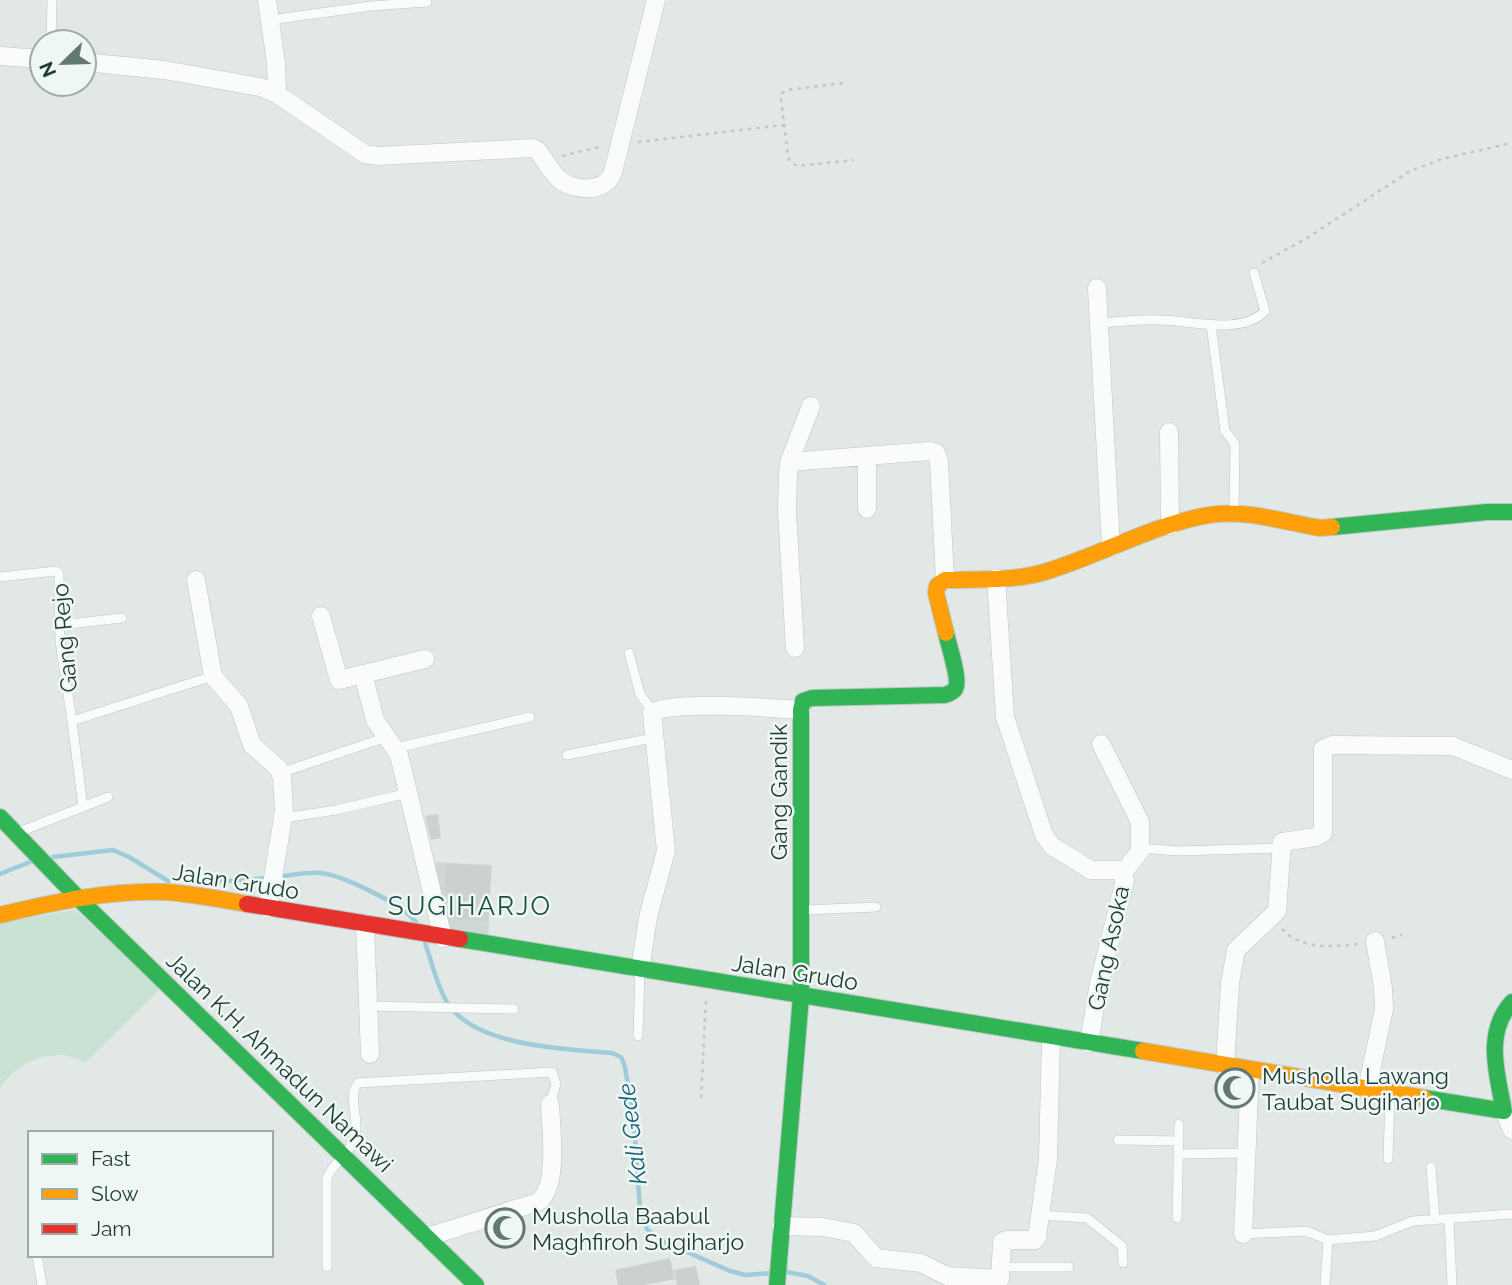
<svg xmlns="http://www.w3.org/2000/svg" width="1512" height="1285" font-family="Raleway,sans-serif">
  <rect width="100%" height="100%" fill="#e1e8e5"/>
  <path fill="#ced9d5" d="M430,862l62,3 -4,74 -41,-6z"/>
  <path fill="#c9e2d3" d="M75,910l87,77 -77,76c-28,-19 -68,-2 -85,25v-165z"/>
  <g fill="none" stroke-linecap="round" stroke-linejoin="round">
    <path stroke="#9fccd8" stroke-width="4.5" d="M53,857l60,-7 16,7 39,24
      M0,874l30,-12
      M277,877c14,-2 30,-5 44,-4 21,2 83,32 95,49
      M197,883l72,-5
      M425,943c7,19 12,44 23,61 29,43 118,45 164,49l9,4 4,10 9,57 6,85 7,20 13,11 70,31 16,4 25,-2
      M786,1272l22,4 16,9"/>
  </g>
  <path fill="#cbd1cf" d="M438,814l3,24 -10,2 -6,-24z
    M446,863l45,3 -3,55 -33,-2 2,-26 -13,-1z
    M516,1221l5,14 -24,7 -5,-14z
    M670,1258l5,21 -31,6h-26l-3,-15z
    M696,1266l4,19h-23l-3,-15z"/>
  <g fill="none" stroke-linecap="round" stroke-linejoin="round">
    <g stroke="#bec5c2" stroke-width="10">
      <path id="lane" d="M270,20l101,-14 56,-4
        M51,42l1,-42
        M1099,323c20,-1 40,-4 60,-3 31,0 82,16 106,-9l-11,-38
        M1211,325l14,106 10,13 -1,67
        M0,577l56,-6 3,3 1,67 12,80
        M60,625l62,-7
        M629,653l11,41 13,18
        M396,748l134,-31
        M567,755l86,-17
        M280,773l107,-36
        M83,807l-11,-86 141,-45
        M283,818l53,-8 72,-17
        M19,832l89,-35
        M1140,848l38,3 102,-3
        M804,910l72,-3
        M368,1006l146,3
        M638,1036l2,-65
        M1118,1140l61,1
        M1178,1154l67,-1
        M1388,1159l2,-65
        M1431,1167l4,53
        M1040,1215l47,3 35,28 1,17
        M1177,1218l2,-94
        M1449,1219l3,66
        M1243,1234l63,-3 22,9 47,-4 38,-15 99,-7
        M37,1255l5,30
        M327,1267v-89c6,-16 24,-25 28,-41 5,-17 -8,-40 3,-54l194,-11 4,12 -6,20
        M1001,1267h68
        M1325,1285l3,-45"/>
    </g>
    <g stroke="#bec5c2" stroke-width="19">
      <path id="street" d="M0,56l42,3
        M84,62l80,8 96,17 17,7 -1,-31 -9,-63
        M277,94l88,60 13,2 155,-8 4,2c7,8 12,19 20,27 14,15 49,17 56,-5l43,-172
        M1097,288l14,259
        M1169,432l1,94
        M867,456v53
        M789,462l141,-11 6,2 3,8 6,119
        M996,578l9,139 39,118 8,11 39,24h28l6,10 -26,103 -10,60
        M196,580l17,96 26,30 13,39 26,23 4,9 2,34 -16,97
        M321,616l18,64 86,-21
        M795,648l-8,-137 1,-38 2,-13 21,-54
        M363,674l12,46 24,35 44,183
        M1101,744l39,78v29l-17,22
        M365,924l5,130
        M640,970l8,-53 18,-66 -14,-138c16,-13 123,-5 149,-3
        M1225,1066l5,-83 6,-33 41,-39 5,-69 34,-5 7,-4v-84l9,-4 121,1 59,24
        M1367,1089l17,-80 -1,-21 -8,-47
        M1504,1111l8,19
        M781,1226l42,1 31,6 22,25 45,5 26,13 53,3 2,-37 4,-2h29l2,-3 11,-78 3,-122
        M1243,1234l7,-164
        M427,1237l111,-35c21,-14 13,-74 12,-98"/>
    </g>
    <g stroke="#bdc6c3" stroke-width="18">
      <path id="fast" d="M1332,527l155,-15h25
        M0,817l78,81 398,387
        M460,939l683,112
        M1424,1098l80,13c-7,-37 -20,-78 8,-109
        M777,1285l24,-289v-286l2,-9 9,-3 133,-3c3,-1 8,-3 10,-6 6,-7 -7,-46 -9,-56"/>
    </g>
    <g stroke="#bdc6c3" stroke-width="18">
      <path id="slow" d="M946,633l-10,-40 1,-7 8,-6c31,-1 66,1 96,-7 56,-16 110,-48 168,-58 35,-6 76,7 111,13l12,-1
        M0,915c54,-13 110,-25 166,-23 28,2 54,7 81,12
        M1143,1051l281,47"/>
    </g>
    <g stroke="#bdc6c3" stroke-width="18">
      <path id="jam" d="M247,904l213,35"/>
    </g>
    <path stroke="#bfc8c6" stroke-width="2.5" stroke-dasharray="3.5 5" stroke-linecap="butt" d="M843,83l-56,7 -5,3 -1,6 7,57 2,6 8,4 56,-6
      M638,142l146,-17
      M562,156l41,-10
      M1262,263l45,-25 103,-67 32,-12 70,-16
      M1282,929c20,21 50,18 76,15
      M1392,938l10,-3
      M701,1098l5,-98"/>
    <use href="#lane" stroke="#fafcfb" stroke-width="9"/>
    <use href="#street" stroke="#fafcfb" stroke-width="18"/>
    <use href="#fast" stroke="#30b455" stroke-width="16"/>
    <use href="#slow" stroke="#ff9f0a" stroke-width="16"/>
    <use href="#jam" stroke="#e5322d" stroke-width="16"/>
  </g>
  <defs>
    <g id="mosque-ring" transform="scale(2.0125)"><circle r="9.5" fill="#eff7f4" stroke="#637873" stroke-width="1.5"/><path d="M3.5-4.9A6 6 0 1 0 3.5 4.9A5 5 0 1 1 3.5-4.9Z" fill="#637873"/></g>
  </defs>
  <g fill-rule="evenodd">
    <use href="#mosque-ring" x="1235" y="1088"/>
    <use href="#mosque-ring" x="505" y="1228"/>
  </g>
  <g text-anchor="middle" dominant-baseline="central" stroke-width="5" stroke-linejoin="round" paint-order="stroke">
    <g font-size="23" fill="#1f3b36" stroke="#eff7f4">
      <text transform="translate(64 638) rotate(-95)">Gang Rejo</text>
      <text transform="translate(778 792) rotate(-90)">Gang Gandik</text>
      <text transform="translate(236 881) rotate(9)">Jalan Grudo</text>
      <text transform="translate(1108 948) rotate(-78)">Gang Asoka</text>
      <text transform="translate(795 972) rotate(9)">Jalan Grudo</text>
      <text transform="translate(280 1062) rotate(44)">Jalan K.H. Ahmadun Namawi</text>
    </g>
    <g font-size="23" fill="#1f3b36" stroke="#eff7f4" text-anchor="start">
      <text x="1262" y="1075">Musholla Lawang<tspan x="1262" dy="26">Taubat Sugiharjo</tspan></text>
      <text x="532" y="1215">Musholla Baabul<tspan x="532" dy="26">Maghfiroh Sugiharjo</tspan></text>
    </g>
    <g font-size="24" font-style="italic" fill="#176079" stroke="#eff7f4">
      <text transform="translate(632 1134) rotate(-97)">Kali Gede</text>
    </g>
    <g font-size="26" letter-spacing="2" fill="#1a4e45" stroke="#eff7f4">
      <text x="470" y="906">SUGIHARJO</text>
    </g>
  </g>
  <rect x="28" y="1131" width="245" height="126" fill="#eff7f4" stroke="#9caca8" stroke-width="2"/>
  <rect x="42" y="1154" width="35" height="10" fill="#30b455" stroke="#9caca8" stroke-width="2"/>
  <text x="91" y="1166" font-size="21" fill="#1f3b36">Fast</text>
  <rect x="42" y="1189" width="35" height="10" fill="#ff9f0a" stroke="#9caca8" stroke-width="2"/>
  <text x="91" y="1201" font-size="21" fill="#1f3b36">Slow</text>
  <rect x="42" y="1224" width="35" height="10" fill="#e5322d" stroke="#9caca8" stroke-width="2"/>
  <text x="91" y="1236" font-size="21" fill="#1f3b36">Jam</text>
  <g transform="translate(63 63) rotate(247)"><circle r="33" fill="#eff7f4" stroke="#9caca8" stroke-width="2"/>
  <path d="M0-5L12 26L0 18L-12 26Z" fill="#637873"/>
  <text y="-10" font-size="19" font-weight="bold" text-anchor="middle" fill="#1f3b36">N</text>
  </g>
</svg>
